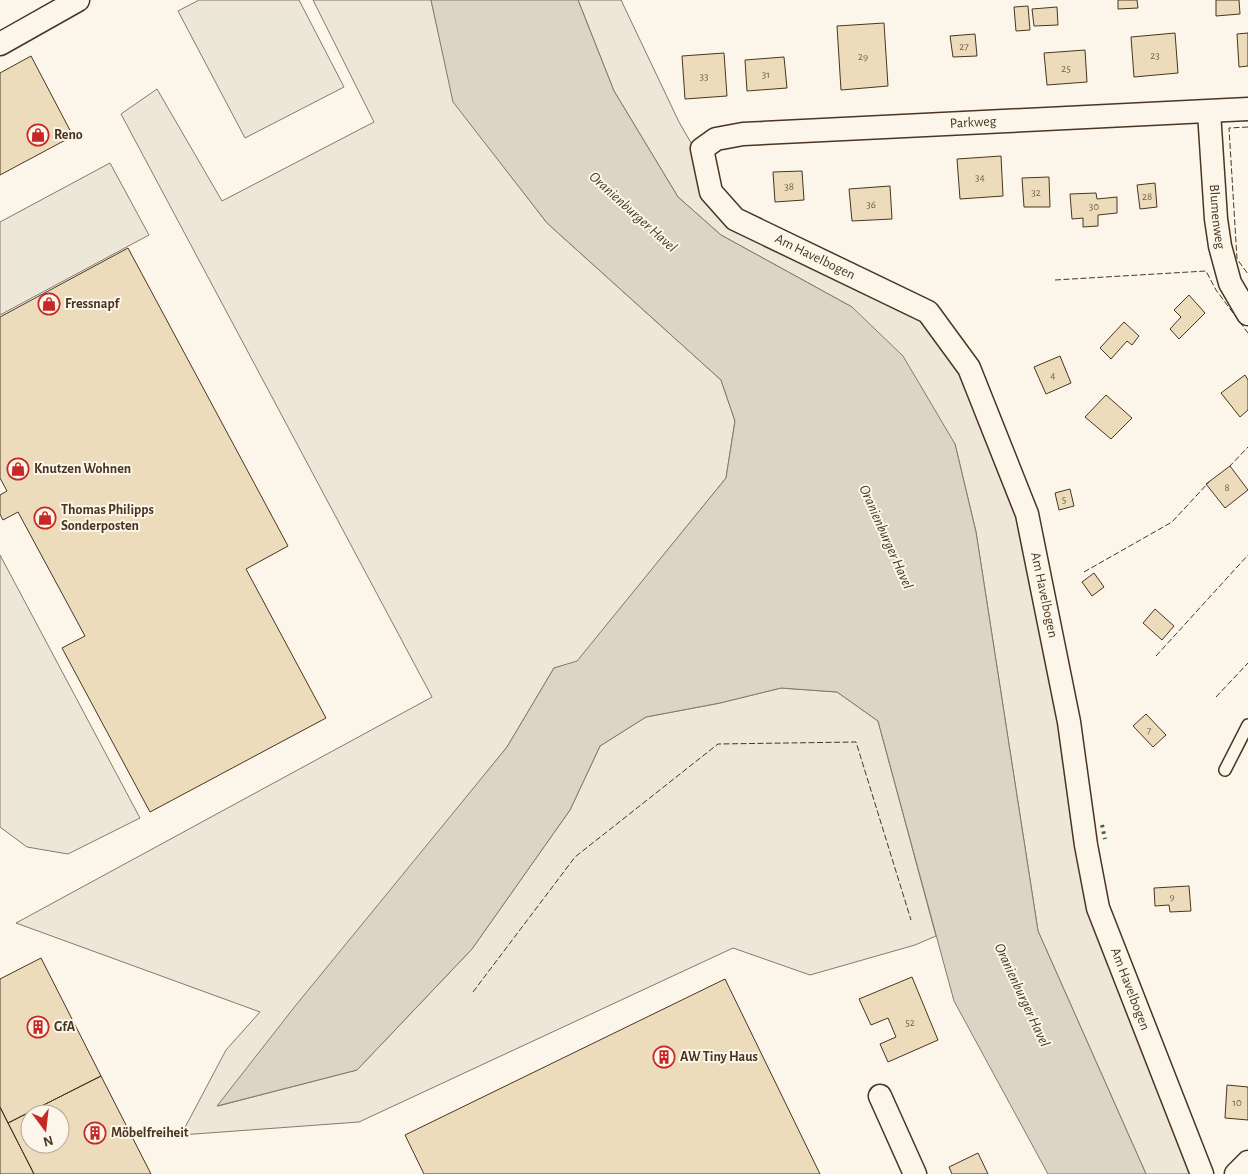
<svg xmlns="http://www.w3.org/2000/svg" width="1248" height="1174" font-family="'Alegreya Sans',sans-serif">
  <rect width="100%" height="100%" fill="#fbf6e9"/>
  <path fill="#ede6d9" stroke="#887966" d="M313,0h118l23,102 93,121 174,157 14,41 -9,57 -149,184 -23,6 -47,79 -289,359 139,-36 115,-121 98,-139 30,-64 46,-29 74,-14 61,-15 56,4 41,29 58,215 -21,9 -105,30 -77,-27 -374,174 -178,13 45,-85 34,-38 -244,-89 416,-226 -311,-583 36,-25 65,112 152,-79z
    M578,0h43l58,122 56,97 193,93 41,56 58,146 59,331 116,329h-56l-108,-243 -62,-399 -21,-88 -103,-137 -131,-72 -43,-38 -64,-106z"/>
  <path fill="#ede7d9" stroke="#887966" d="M199,0h100l45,87 -99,51 -67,-127z
    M110,163l39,72 -149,80v-93z
    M0,555l140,263 -72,36 -41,-7 -27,-20z"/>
  <path fill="#dcd4c6" stroke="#887966" d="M431,0h147l36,91 64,106 43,38 131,72 51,49 52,88 21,88 62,399 108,243h-98l-94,-173 -76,-280 -41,-29 -56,-4 -61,15 -74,14 -46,29 -30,64 -98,139 -115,121 -140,36 79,-101 211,-258 47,-79 23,-7 149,-183 9,-57 -14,-41 -174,-157 -94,-121z"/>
  <path fill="#ecdcbc" stroke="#4a3520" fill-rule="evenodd" d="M1118,0h19l1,8 -20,1z
    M1216,0h23l1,14 -24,2z
    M1028,6l2,24 -14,1 -2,-24z
    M1057,7l1,18 -24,1 -2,-17z
    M884,23l4,63 -47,4 -4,-64z
    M1175,33l3,40 -44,4 -3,-40z
    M1248,33v33l-9,1 -2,-33z
    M975,34l2,22 -24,1 -3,-21z
    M1085,50l2,32 -40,3 -3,-32z
    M724,53l3,43 -42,3 -3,-43z
    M31,56l42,80 -73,39v-102z
    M784,57l3,31 -40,3 -2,-31z
    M1001,156l2,40 -43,3 -3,-40z
    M802,171l2,29 -29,2 -2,-30z
    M1049,177l1,30h-26l-2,-29z
    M1155,183l2,24 -17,2 -3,-24z
    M890,186l2,33 -40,2 -3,-32z
    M1096,193l1,6 20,-2v16l-19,2v11l-15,1v-9l-11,1 -2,-25z
    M128,248l160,298 -42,23 80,149 -176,94 -88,-164 23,-12 -67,-124 -15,8 -3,-6v-19l7,-4 -7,-13v-161z
    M1189,295l16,18 -26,26 -9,-10 11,-12 -7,-7z
    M1124,322l15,14 -7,9 -5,-4 -16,18 -11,-11z
    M1060,356l11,27 -25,11 -12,-27z
    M1245,375l3,5v30l-8,7 -19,-24z
    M1106,395l26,23 -21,21 -26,-22z
    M1230,466l18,24 -23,18 -19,-24z
    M1070,489l4,17 -15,4 -4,-17z
    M1094,573l10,14 -12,9 -10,-14z
    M1155,609l19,17 -12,14 -19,-17z
    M1146,714l20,21 -13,12 -20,-21z
    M1189,886l2,25 -21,1 -1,-7 -14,1 -1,-18z
    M41,958l60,118 -93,47 -8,-16v-128z
    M912,977l26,63 -50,22 -8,-18 16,-7 -8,-19 -17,7 -12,-26z
    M725,979l95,195h-396l-19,-39z
    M101,1076l50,98h-117l-26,-51zM30,1114h30v30h-30z
    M1227,1085l21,2v33l-23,-2z
    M0,1107l8,16 26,51h-34z
    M978,1153l10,21h-36l-3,-7z"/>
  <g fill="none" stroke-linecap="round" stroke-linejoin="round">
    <g stroke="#4a3520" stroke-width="14">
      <path id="service" d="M1225,770l23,-45"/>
    </g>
    <g stroke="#4a3520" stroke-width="25">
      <g id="minor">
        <path d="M0,44l78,-44"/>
        <path id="s1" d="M1209,112l7,107 4,27 10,37 18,31"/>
        <path d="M880,1096l35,78"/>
        <path id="s2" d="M1202,1174l-104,-266 -12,-63 -17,-123 -42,-208 -58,-146 -41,-56 -193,-93 -24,-27 -9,-43 14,-10 27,-5 505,-25"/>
        <path d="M1236,1174l12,-12"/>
      </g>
    </g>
    <use href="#service" stroke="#fbf6e9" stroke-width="11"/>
    <use href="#minor" stroke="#fbf6e9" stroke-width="22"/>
    <path stroke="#436837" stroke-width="4" stroke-dasharray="2.5 4" stroke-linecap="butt" d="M1102,825l3,14"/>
    <path stroke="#4a3520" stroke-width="1" stroke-dasharray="6 2.5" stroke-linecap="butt" d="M1248,127l-19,1 8,131 11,15
      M1055,280l151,-9 10,19 32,43
      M1229,467l19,-20
      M1084,572l88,-50 37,-40
      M1156,656l92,-101
      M1216,697l32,-34
      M473,992l102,-135 143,-113 138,-2 55,178"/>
  </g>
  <defs>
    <g id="shop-ring" transform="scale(1.125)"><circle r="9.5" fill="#fbf6e9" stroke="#c62828" stroke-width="1.5"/><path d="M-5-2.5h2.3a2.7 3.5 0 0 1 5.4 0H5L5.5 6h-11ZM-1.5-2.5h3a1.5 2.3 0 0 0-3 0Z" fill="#c62828"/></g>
    <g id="building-ring" transform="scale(1.125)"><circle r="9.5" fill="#fbf6e9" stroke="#c62828" stroke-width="1.5"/><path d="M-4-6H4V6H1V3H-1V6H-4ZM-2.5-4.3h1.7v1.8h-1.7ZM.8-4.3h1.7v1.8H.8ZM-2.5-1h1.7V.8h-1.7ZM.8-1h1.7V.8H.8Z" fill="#c62828"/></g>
  </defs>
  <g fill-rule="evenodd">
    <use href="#shop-ring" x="38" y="135"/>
    <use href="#shop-ring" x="49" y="304"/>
    <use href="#shop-ring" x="18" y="469"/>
    <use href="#shop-ring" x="45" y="518"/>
    <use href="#building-ring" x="38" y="1027"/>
    <use href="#building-ring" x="664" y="1057"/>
    <use href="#building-ring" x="95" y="1133"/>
  </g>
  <g text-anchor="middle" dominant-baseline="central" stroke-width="4" stroke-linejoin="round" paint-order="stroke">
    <g font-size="11" fill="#725f47">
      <text x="964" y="46">27</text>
      <text x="1155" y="55">23</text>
      <text x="863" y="56">29</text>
      <text x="1066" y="68">25</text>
      <text x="766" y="74">31</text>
      <text x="704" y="76">33</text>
      <text x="980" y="177">34</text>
      <text x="789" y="186">38</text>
      <text x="1036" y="192">32</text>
      <text x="1147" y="196">28</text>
      <text x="871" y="204">36</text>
      <text x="1094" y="206">30</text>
      <text x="1053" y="375">4</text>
      <text x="1227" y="487">8</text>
      <text x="1064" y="499">5</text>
      <text x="1149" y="730">7</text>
      <text x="1172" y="896">9</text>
      <text x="910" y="1022">52</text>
      <text x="1237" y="1102">10</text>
    </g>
    <g font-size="14" fill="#4a3520" stroke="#fbf6e9">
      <text stroke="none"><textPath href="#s2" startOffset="1482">Parkweg</textPath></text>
      <text stroke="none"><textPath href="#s1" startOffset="105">Blumenweg</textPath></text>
      <text transform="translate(815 257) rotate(26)">Am Havelbogen</text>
      <text transform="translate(1044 595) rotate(78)">Am Havelbogen</text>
      <text transform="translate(1130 989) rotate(69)">Am Havelbogen</text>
    </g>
    <g font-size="14" font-weight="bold" fill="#4a3520" stroke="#fbf6e9" text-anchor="start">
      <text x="54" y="135">Reno</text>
      <text x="65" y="304">Fressnapf</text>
      <text x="34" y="469">Knutzen Wohnen</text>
      <text x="61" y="510">Thomas Philipps<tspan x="61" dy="16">Sonderposten</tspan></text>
      <text x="54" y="1027">GfA</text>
      <text x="680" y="1057">AW Tiny Haus</text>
      <text x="111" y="1133">Möbelfreiheit</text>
    </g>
    <g font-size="15" font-style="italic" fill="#4a3520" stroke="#fbf6e9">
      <text transform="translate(633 212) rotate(42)">Oranienburger Havel</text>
      <text transform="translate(886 537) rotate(66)">Oranienburger Havel</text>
      <text transform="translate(1022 995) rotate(65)">Oranienburger Havel</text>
    </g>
  </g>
  <g transform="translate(45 1129) rotate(165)"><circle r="24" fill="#fbf6e9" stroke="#b4a999"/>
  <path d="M0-4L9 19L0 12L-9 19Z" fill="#c62828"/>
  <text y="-8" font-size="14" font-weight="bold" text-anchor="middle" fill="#4a3520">N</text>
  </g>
</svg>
